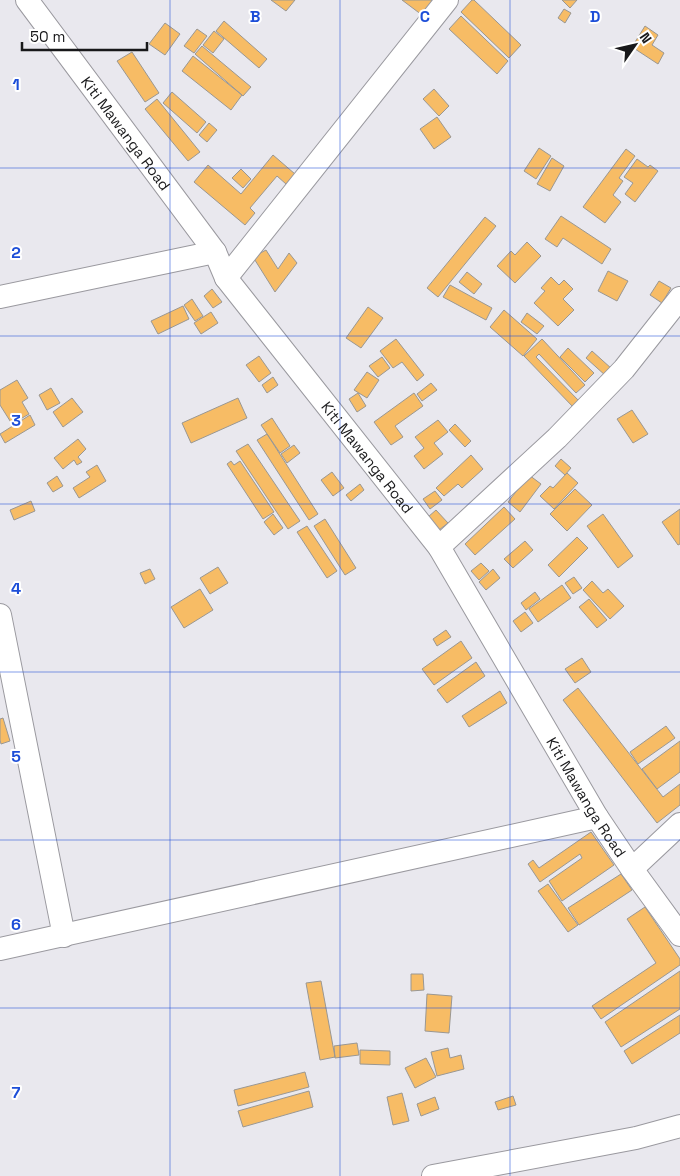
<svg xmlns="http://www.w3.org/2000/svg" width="680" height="1176" font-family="'Space Grotesk',sans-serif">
  <rect width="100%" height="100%" fill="#e9e8ee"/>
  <path fill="#f7bc65" stroke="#9a9792" d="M271,0h24l-9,11z
    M402,0h29l6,4 -11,14z
    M472,0h2l47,45 -12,13 -48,-46z
    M562,0h15l-7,8z
    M564,9l7,4 -6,10 -7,-5z
    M461,16l47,45 -11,13 -48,-45z
    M224,21l43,38 -8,9 -43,-37z
    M165,23l15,11 -15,21 -16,-11z
    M645,26l13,9 -6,10 12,8 -6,11 -26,-17z
    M197,29l10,7 -13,17 -10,-7z
    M214,31l10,8 -11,14 -10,-8z
    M202,46l49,41 -8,9 -48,-42z
    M132,52l27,41 -14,9 -28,-41z
    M193,56l49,39 -11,15 -49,-39z
    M434,89l15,17 -10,10 -16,-17z
    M172,92l34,30 -9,11 -34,-30z
    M157,99l43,53 -12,9 -43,-52z
    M437,117l14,20 -17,12 -14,-20z
    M209,123l8,7 -10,12 -8,-7z
    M539,148l12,8 -15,23 -12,-8z
    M626,149l9,7 -16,22 4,3 -10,14 8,7 -16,21 -22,-16z
    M273,155l22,19 -9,10 -9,-8 -27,32 5,5 -10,12 -51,-43 14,-17 33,29z
    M552,158l12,8 -14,25 -13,-7z
    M637,159l11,8 2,-2 8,6 -23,31 -10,-8 8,-11 -9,-6z
    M241,169l10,10 -8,9 -11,-10z
    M561,216l50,33 -9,15 -39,-26 -6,9 -12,-8z
    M485,217l11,9 -58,71 -11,-9z
    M527,242l14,14 -26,27 -18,-17 14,-15 4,4z
    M266,250l12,19 11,-16 8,10 -22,29 -22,-35z
    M608,271l20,10 -11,20 -19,-10z
    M467,272l15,12 -8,10 -15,-12z
    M551,277l8,8 5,-5 9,9 -10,10 11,11 -16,16 -24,-23 11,-12 -4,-3z
    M659,281l12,7 -9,15 -12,-8z
    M450,285l42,23 -6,12 -43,-23z
    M212,289l10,13 -9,6 -9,-12z
    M192,299l11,17 -8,5 -11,-16z
    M183,306l6,13 -31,15 -7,-13z
    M368,307l15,11 -22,30 -15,-10z
    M504,310l33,29 -14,17 -33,-29z
    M211,312l7,11 -17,11 -7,-11z
    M527,313l17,13 -7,8 -16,-12z
    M396,339l28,36 -7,6 -15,-19 -9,6 -13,-17z
    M542,339l43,46 -9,8 -37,-39 -3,3 44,45 -6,6 -50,-52z
    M568,348l26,25 -9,9 -25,-25z
    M592,351l20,18 -6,7 -20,-18z
    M259,356l12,17 -12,9 -13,-17z
    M382,357l8,11 -12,9 -9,-11z
    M367,372l12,8 -12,18 -13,-8z
    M273,377l5,8 -11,8 -5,-8z
    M17,380l11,18 -6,4 7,12 -17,10 -12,-19v-15z
    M431,383l6,7 -15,11 -5,-7z
    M51,388l9,15 -13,7 -8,-15z
    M358,393l8,13 -9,6 -8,-13z
    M414,393l9,13 -28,20 8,11 -12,8 -17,-23z
    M72,398l11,14 -20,15 -10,-15z
    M238,398l9,20 -56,25 -9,-20z
    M632,410l16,24 -15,9 -16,-24z
    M30,415l5,10 -30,18 -5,-9z
    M272,418l18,28 -10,7 -19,-28z
    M438,420l10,12 -14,11 9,11 -19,15 -10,-13 10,-8 -9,-11z
    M455,424l16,17 -6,6 -16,-17z
    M267,434l51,80 -9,6 -52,-80z
    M78,439l8,10 -8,8 4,5 -5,3 -3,-5 -11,9 -9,-11z
    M248,444l52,77 -12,8 -52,-78z
    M294,445l6,8 -13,10 -6,-9z
    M471,455l12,14 -21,19 -4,-4 -14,12 -8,-8z
    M561,459l10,9 -6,7 -10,-9z
    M231,461l3,4 6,-4 34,51 -11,7 -36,-55z
    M97,465l9,16 -27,17 -6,-10 17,-11 -4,-5z
    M332,472l12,16 -11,8 -12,-16z
    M567,473l11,10 -24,26 -14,-13 10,-10 3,2z
    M529,475l12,9 -21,28 -12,-10z
    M57,476l6,10 -10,6 -6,-9z
    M360,484l4,6 -13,11 -5,-6z
    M575,489l17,16 -25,26 -17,-17z
    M435,491l7,9 -12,9 -7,-10z
    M31,501l4,10 -21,9 -4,-10z
    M504,507l11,12 -40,36 -10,-11z
    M680,509v35l-2,1 -16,-23z
    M436,510l12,13 -9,7 -11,-13z
    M273,514l10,14 -9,7 -10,-13z
    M603,514l30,42 -15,12 -31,-42z
    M325,519l31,49 -11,7 -31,-49z
    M307,526l30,45 -10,7 -30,-46z
    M577,537l11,11 -29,29 -11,-12z
    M525,541l8,9 -20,18 -9,-9z
    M481,563l8,8 -10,9 -8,-9z
    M218,567l10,16 -18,11 -10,-16z
    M150,569l5,10 -10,5 -5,-11z
    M493,569l7,9 -14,12 -7,-8z
    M574,577l8,11 -9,6 -8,-11z
    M592,581l11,12 5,-4 16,17 -14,13 -27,-29z
    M562,585l9,13 -33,24 -9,-13z
    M200,589l13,21 -29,18 -13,-21z
    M535,592l5,7 -14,11 -5,-7z
    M589,599l18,21 -10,8 -18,-21z
    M525,612l8,11 -12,9 -8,-11z
    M446,630l5,7 -14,9 -4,-7z
    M461,641l11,17 -38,27 -12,-16z
    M582,658l9,14 -16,11 -10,-14z
    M476,662l9,14 -38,27 -10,-13z
    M578,688l85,109 17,-13v21l-23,18 -94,-123z
    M500,691l7,12 -38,24 -7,-11z
    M3,718l7,23 -9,3 -1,-4v-21z
    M666,726l9,12 -37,26 -8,-12z
    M680,741v31l-23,17 -15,-20z
    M591,832l23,33 -52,36 -13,-20 33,-23 -2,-4 -40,28 -12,-18 5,-4 6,8z
    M621,874l11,16 -53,35 -11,-17z
    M548,884l30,41 -10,7 -30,-41z
    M645,907l35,52v6l-79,54 -9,-13 64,-43 -29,-44z
    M680,971v38l-59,38 -16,-25z
    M411,974h12l1,16 -13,1z
    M321,981l14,76 -15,3 -14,-77z
    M427,994l25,2 -3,37 -24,-2z
    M680,1015v18l-48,31 -8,-13z
    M357,1043l2,12 -24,3 -1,-12z
    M448,1048l2,10 11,-3 3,14 -27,7 -6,-24z
    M360,1050l30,1v14l-30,-1z
    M426,1058l10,19 -21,11 -10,-20z
    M305,1072l4,15 -71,19 -4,-16z
    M309,1091l4,16 -70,20 -5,-16z
    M402,1093l7,28 -16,4 -6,-28z
    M513,1096l3,9 -18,5 -3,-8z
    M435,1097l4,12 -18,7 -4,-12z"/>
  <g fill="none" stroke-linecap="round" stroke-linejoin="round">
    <g stroke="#9a999f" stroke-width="24">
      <g id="minor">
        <path id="s1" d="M27,0l188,252 11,26 213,269 158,270 35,52 48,66"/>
        <path d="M226,278l221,-278"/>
        <path d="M0,297l215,-45"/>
        <path d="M439,547l118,-109 67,-69 56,-71"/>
        <path d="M0,615l64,321"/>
        <path d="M632,869l48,-45"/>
        <path d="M0,949l597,-132"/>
        <path d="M433,1176l203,-38 44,-12"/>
      </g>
    </g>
    <use href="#minor" stroke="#fff" stroke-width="22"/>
  </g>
  <path fill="none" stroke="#1d4ed8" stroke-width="1" stroke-opacity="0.55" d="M170,0v1176M340,0v1176M510,0v1176M0,168h680M0,336h680M0,504h680M0,672h680M0,840h680M0,1008h680"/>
  <g text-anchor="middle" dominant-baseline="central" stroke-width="4" stroke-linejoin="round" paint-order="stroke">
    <g font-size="15" fill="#18181a" stroke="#fff">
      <text stroke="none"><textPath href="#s1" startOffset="166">Kiti Mawanga Road</textPath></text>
      <text stroke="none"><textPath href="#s1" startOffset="571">Kiti Mawanga Road</textPath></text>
      <text stroke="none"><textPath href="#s1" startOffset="976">Kiti Mawanga Road</textPath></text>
    </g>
  </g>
  <g font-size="16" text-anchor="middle" font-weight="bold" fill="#1d4ed8" stroke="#fff" stroke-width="4" stroke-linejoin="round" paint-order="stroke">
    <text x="255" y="22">B</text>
    <text x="425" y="22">C</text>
    <text x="595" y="22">D</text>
    <text x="16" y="90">1</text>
    <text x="16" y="258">2</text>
    <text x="16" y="426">3</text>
    <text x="16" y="594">4</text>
    <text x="16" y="762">5</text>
    <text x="16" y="930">6</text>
    <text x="16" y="1098">7</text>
  </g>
  <g transform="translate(635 45) rotate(56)" stroke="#ffffff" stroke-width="4" paint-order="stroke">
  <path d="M0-4L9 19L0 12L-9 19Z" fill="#18181a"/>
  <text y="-8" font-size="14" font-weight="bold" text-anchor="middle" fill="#18181a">N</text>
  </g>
  <path d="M22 42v8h125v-8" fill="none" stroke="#18181a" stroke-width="2.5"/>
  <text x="30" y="42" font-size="15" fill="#18181a" stroke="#ffffff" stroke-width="4" paint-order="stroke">50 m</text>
</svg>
